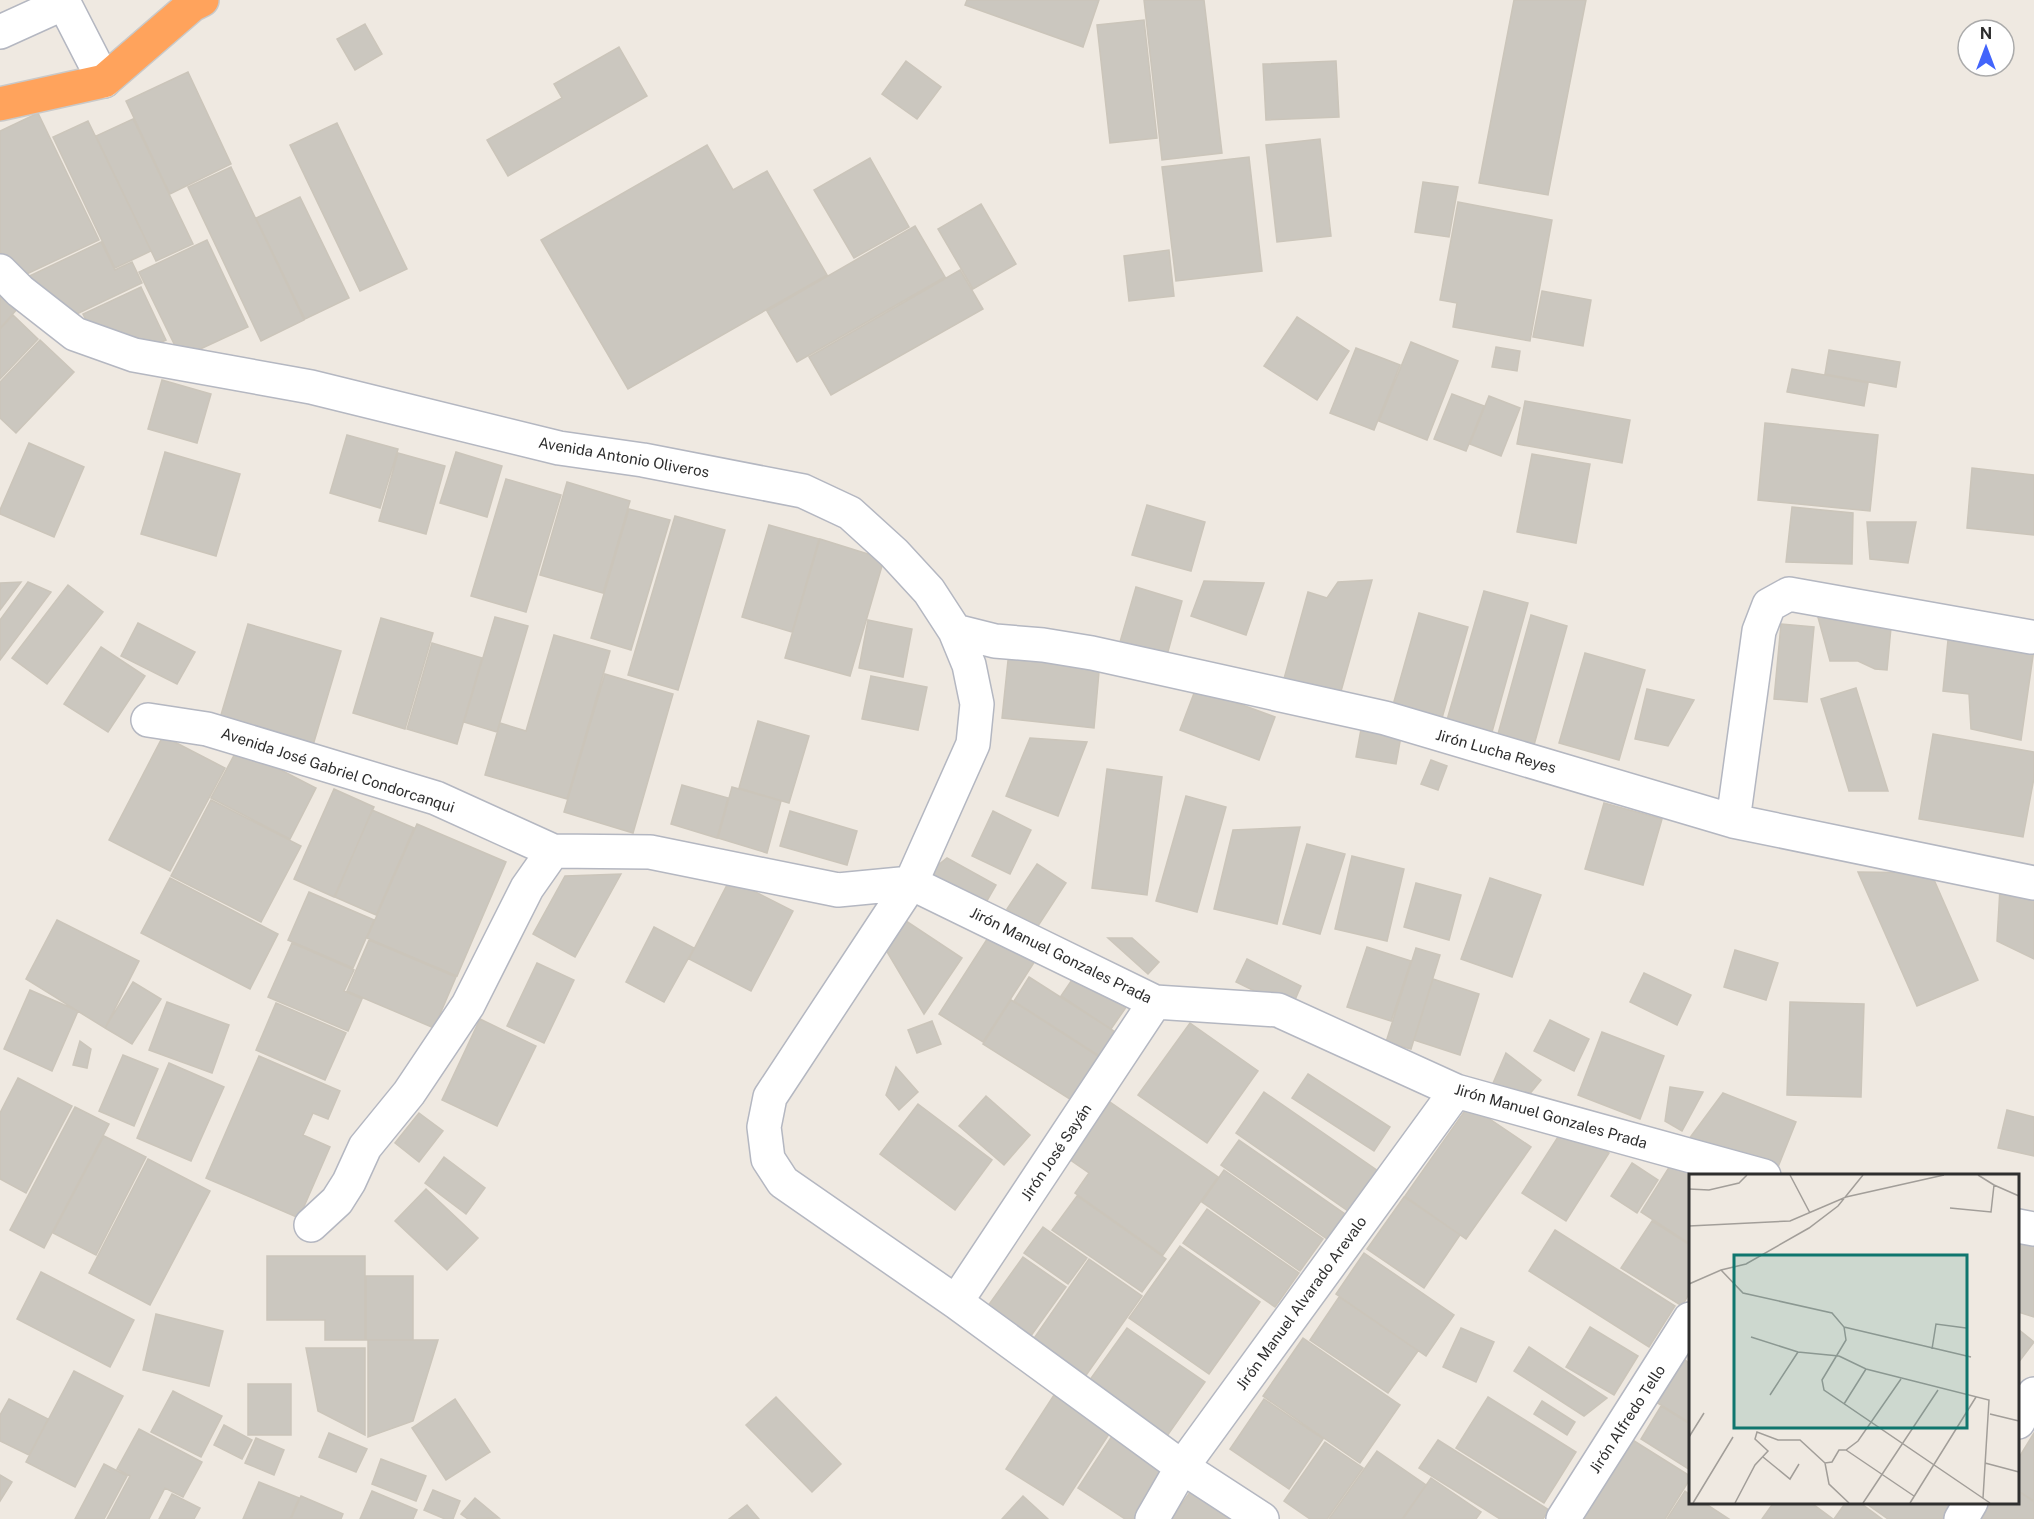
<svg xmlns="http://www.w3.org/2000/svg" width="2034" height="1519" font-family="'Public Sans',sans-serif">
  <rect width="100%" height="100%" fill="#efe9e1"/>
  <path fill="#cbc7bf" stroke="#cbc5ba" stroke-width="1.5" d="M967,0h132l-16,47 -118,-42z
    M1144,0h60l18,153 -60,7z
    M1514,0h72l-38,195 -69,-12z
    M1144,20l13,118 -47,5 -13,-118z
    M365,24l17,30 -27,16 -18,-31z
    M619,47l28,49 -139,80 -21,-36 75,-42 -8,-14z
    M906,61l35,26 -24,32 -35,-25z
    M1336,61l3,56 -73,3 -3,-56z
    M188,72l43,92 -61,30 -44,-93z
    M38,113l61,127 -85,40 -14,-29v-120z
    M133,119l60,125 -37,17 -60,-125z
    M88,121l63,130 -36,17 -62,-131z
    M337,123l70,146 -47,22 -70,-146z
    M1320,139l11,97 -54,6 -11,-97z
    M707,145l26,45 34,-19 60,104 -199,114 -87,-149z
    M1249,157l13,114 -86,10 -14,-114z
    M870,158l39,69 -55,31 -40,-68z
    M231,167l73,153 -43,21 -73,-154z
    M1423,182l35,5 -9,50 -34,-5z
    M300,197l49,101 -44,21 -49,-101z
    M1458,202l94,18 -22,121 -77,-14 4,-24 -17,-3z
    M981,204l35,60 -43,25 -35,-60z
    M915,226l30,51 -148,85 -30,-51z
    M207,240l41,87 -67,31 -42,-86z
    M101,242l14,28 17,-8 10,21 -78,37 -47,-38z
    M1169,250l5,46 -45,5 -5,-45z
    M960,270l23,39 -152,86 -22,-38z
    M141,287l25,53 -25,11 -46,-13 -12,-24z
    M0,290l19,17 -19,21z
    M1542,291l49,9 -8,46 -50,-9z
    M13,315l25,24 -38,40v-50z
    M1297,317l52,34 -32,49 -53,-34z
    M40,340l34,32 -58,61 -16,-15v-36z
    M1411,342l47,19 -31,79 -48,-19z
    M1496,347l24,4 -3,20 -25,-4z
    M1356,348l44,17 -26,65 -44,-17z
    M1829,350l71,12 -4,25 -71,-13z
    M1792,369l76,14 -4,23 -77,-14z
    M162,380l49,14 -14,49 -49,-14z
    M1452,394l32,12 -18,45 -32,-12z
    M1489,396l31,12 -19,48 -31,-12z
    M1525,401l105,19 -8,43 -105,-19z
    M1765,423l113,12 -8,76 -112,-11z
    M347,435l51,14 -18,59 -50,-15z
    M29,443l55,24 -30,70 -54,-23v-4z
    M165,452l75,22 -24,82 -75,-22z
    M456,452l46,14 -15,51 -47,-14z
    M398,453l47,13 -19,68 -47,-13z
    M1532,454l58,10 -14,79 -59,-11z
    M1972,468l62,7v60l-67,-7z
    M506,479l55,16 -35,117 -55,-16z
    M567,482l63,19 -27,92 -63,-18z
    M1147,505l58,17 -14,49 -59,-16z
    M1792,507l61,6 -1,51 -66,-2z
    M629,509l41,11 -39,130 -40,-12z
    M675,516l50,14 -47,160 -50,-15z
    M1867,522h49l-8,41 -38,-4z
    M769,525l50,14 -27,93 -50,-15z
    M820,539l64,20 -34,117 -65,-18z
    M1372,580l-34,122 -56,-16 26,-94 19,6 11,-16z
    M1204,581l60,2 -18,52 -55,-19z
    M21,582l-21,28v-27z
    M28,582l23,10 -51,68v-40z
    M68,585l35,27 -56,72 -35,-26z
    M1136,587l46,14 -15,54 -47,-13z
    M1484,591l44,12 -36,129 -45,-12z
    M1816,610l76,7 -5,53 -12,-1 -17,-8h-28z
    M1419,613l49,14 -26,91 -49,-13z
    M1531,615l36,11 -33,119 -36,-11z
    M495,617l33,9 -31,106 -33,-10z
    M381,618l52,15 -28,96 -52,-16z
    M868,620l44,9 -9,48 -44,-9z
    M138,623l57,29 -18,32 -56,-28z
    M248,624l93,27 -30,101 -93,-27z
    M1781,624l33,3 -7,75 -33,-3z
    M554,635l56,16 -43,148 -82,-24 15,-52 26,8z
    M1948,640l86,9 -13,91 -50,-11 -2,-35 -26,-3z
    M432,643l50,15 -25,86 -50,-15z
    M101,647l44,29 -37,56 -44,-28z
    M1009,651l91,10 -6,67 -92,-10z
    M1585,653l60,17 -26,90 -60,-17z
    M605,674l68,20 -40,139 -69,-21z
    M871,676l56,11 -9,43 -56,-11z
    M1196,688l79,29 -16,43 -79,-30z
    M1856,688l32,103h-39l-28,-92z
    M1647,689l47,11 -26,46 -33,-7z
    M758,721l51,15 -20,67 -50,-15z
    M1361,729l40,7 -5,28 -40,-7z
    M1933,734l101,18v26l-11,59 -104,-18z
    M163,736l62,32 -55,103 -61,-31z
    M1030,738l57,4 -29,74 -52,-20z
    M238,748l78,40 -26,51 -79,-41z
    M1431,760l16,6 -9,24 -17,-6z
    M1107,769l55,8 -15,118 -55,-7z
    M682,785l46,13 -11,40 -46,-14z
    M732,787l49,14 -14,52 -49,-15z
    M334,789l40,18 -40,90 -40,-18z
    M1186,796l40,11 -29,105 -41,-11z
    M211,800l90,46 -40,76 -90,-46z
    M1604,803l58,16 -19,66 -58,-16z
    M372,810l42,18 -38,87 -41,-18z
    M790,811l67,20 -10,34 -67,-19z
    M993,811l38,19 -21,44 -38,-18z
    M417,824l89,38 -49,114 -90,-38z
    M1300,827l-23,97 -63,-15 19,-79z
    M1307,844l38,10 -25,80 -37,-10z
    M1352,856l52,13 -17,72 -52,-12z
    M947,858l49,27 -12,21 -57,-32z
    M1037,864l29,19 -30,46 -29,-20z
    M1858,872l73,1 47,107 -61,26z
    M621,874l-46,83 -42,-23 32,-58z
    M170,878l108,56 -28,55 -109,-56z
    M1490,878l51,17 -29,82 -51,-18z
    M730,879l63,32 -42,80 -62,-32z
    M1416,883l45,12 -12,45 -45,-13z
    M2000,888l34,8v63l-37,-18z
    M309,892l65,28 -21,48 -65,-28z
    M57,920l82,41 -34,67 -79,-49z
    M906,921l56,37 -38,56 -38,-64z
    M654,927l40,21 -30,54 -38,-20z
    M991,933l44,28 -52,81 -44,-28z
    M1108,938h24l27,24 -11,12z
    M369,940l87,37 -22,51 -87,-37z
    M292,943l62,27 -10,21 18,8 -14,32 -80,-34z
    M1367,947l44,14 -20,60 -44,-14z
    M1416,948l24,7 -29,94 -25,-7z
    M1735,950l43,13 -12,37 -42,-13z
    M1247,959l54,27 -10,23 -55,-27z
    M537,963l37,17 -30,63 -37,-17z
    M1078,971l51,32 -18,26 -50,-33z
    M1644,973l47,22 -14,30 -47,-23z
    M1029,977l91,58 -16,24 -90,-58z
    M1433,979l46,15 -19,61 -46,-15z
    M133,982l28,17 -29,45 -27,-16z
    M30,990l48,21 -26,60 -48,-22z
    M1011,1000l93,60 -28,43 -93,-59z
    M167,1002l62,23 -17,48 -63,-23z
    M1790,1002l74,2 -3,93 -74,-2z
    M276,1003l70,30 -21,47 -69,-30z
    M480,1019l56,27 -39,80 -55,-26z
    M1550,1020l39,19 -15,32 -40,-20z
    M932,1021l9,23 -24,9 -9,-23z
    M1190,1023l68,48 -51,72 -69,-48z
    M1602,1032l62,24 -24,63 -62,-24z
    M80,1041l11,8 -4,19 -14,-3z
    M1506,1053l35,27 -17,21 -36,-6z
    M123,1055l35,14 -24,57 -35,-15z
    M259,1056l81,35 -12,28 -15,-6 -10,22 27,12 -31,71 -93,-40z
    M169,1063l55,24 -33,74 -54,-23z
    M896,1067l22,25 -19,18 -13,-15z
    M1308,1074l82,53 -16,24 -82,-53z
    M18,1078l54,28 -46,87 -26,-14v-66z
    M1670,1087l33,5 -21,39 -17,-10z
    M1264,1092l114,79 -30,40 -112,-78z
    M1723,1093l73,29 -20,50 -87,-33z
    M986,1096l44,39 -26,30 -45,-39z
    M1110,1102l108,75 -55,78 -88,-62 14,-20 -20,-14z
    M918,1104l74,56 -37,50 -75,-56z
    M1469,1105l62,42 -65,92 -61,-43z
    M75,1107l34,17 -65,124 -34,-18z
    M2007,1110l27,7v39l-36,-8z
    M419,1113l24,18 -24,31 -24,-19z
    M1565,1126l44,27 -43,68 -44,-28z
    M104,1136l42,21 -50,98 -43,-22z
    M1239,1140l106,74 -18,25 -106,-74z
    M444,1157l41,31 -19,26 -41,-31z
    M148,1159l62,32 -60,114 -61,-32z
    M1673,1161l23,15h-6v68l-49,-32z
    M1632,1163l26,17 -21,33 -26,-17z
    M1224,1170l99,69 -23,32 -98,-69z
    M426,1189l52,49 -31,32 -52,-49z
    M1077,1196l89,63 -24,33 -90,-62z
    M1404,1197l56,38 -36,53 -57,-39z
    M1207,1209l92,64 -24,34 -92,-64z
    M1652,1221l38,24v47l-8,14 -61,-38z
    M1043,1227l44,31 -19,26 -44,-31z
    M1555,1230l120,76 -26,41 -120,-76z
    M2018,1240l16,6v71l-16,-5z
    M1180,1246l80,56 -51,72 -80,-56z
    M1364,1253l90,62 -28,41 -90,-62z
    M267,1256h98v84h-40v-20h-58z
    M1023,1257l43,30 -38,53 -43,-30z
    M1089,1259l53,37 -60,85 -52,-37z
    M41,1272l93,48 -24,47 -93,-48z
    M366,1276h47v64h-47z
    M1339,1297l79,54 -30,42 -78,-53z
    M156,1314l67,17 -14,55 -66,-16z
    M1590,1327l48,29 -24,39 -48,-28z
    M1127,1328l78,54 -38,54 -78,-55z
    M1461,1328l33,14 -18,40 -33,-15z
    M2018,1329l16,13 -16,21z
    M1303,1338l97,67 -40,58 -97,-67z
    M368,1340h70l-25,81 -45,16z
    M1529,1347l78,51 -23,18 -70,-45z
    M306,1348h59v87l-47,-24z
    M1684,1359l6,5v59l-34,-21z
    M74,1371l49,25 -48,91 -49,-25z
    M248,1384h43v51h-43z
    M173,1391l49,25 -21,41 -50,-25z
    M1054,1395l57,36 -48,74 -57,-36z
    M776,1397l65,67 -29,28 -66,-67z
    M1488,1397l88,55 -32,51 -88,-55z
    M9,1399l39,20 -19,36 -29,-14v-26z
    M455,1399l35,53 -44,28 -34,-52z
    M1264,1399l59,40 -34,50 -59,-40z
    M1542,1401l33,21 -8,13 -33,-21z
    M1661,1406l29,18v46l-49,-31z
    M224,1425l28,15 -10,19 -28,-14z
    M139,1429l63,33 -19,35 -18,-9 -16,31h-42l23,-43 -13,-7z
    M329,1433l38,16 -11,23 -37,-15z
    M1114,1433l54,35 -34,51h-9l-47,-31z
    M2034,1433v68l-16,-10v-32z
    M256,1438l28,12 -10,25 -29,-12z
    M1631,1439l59,37v3l-25,40h-85z
    M1438,1440l111,70 -6,9h-43l-81,-51z
    M1325,1442l38,26 -36,51h-17l-26,-18z
    M1377,1451l49,34 -24,34h-73z
    M381,1459l45,17 -10,25 -44,-17z
    M104,1464l23,12 -23,43h-29z
    M0,1475l12,7 -12,19z
    M1431,1478l50,34 -5,7h-73z
    M259,1482l40,16 -9,21h-47z
    M1193,1488l46,31h-68z
    M433,1490l27,11 -7,18h-8l-21,-9z
    M372,1491l45,19 -4,9h-53z
    M1685,1491l5,4v7h13l26,17h-62z
    M2018,1491l16,11v17h-54l10,-17h28z
    M172,1494l28,14 -6,11h-35z
    M301,1496l42,18 -2,5h-50z
    M1023,1496l25,23h-46z
    M475,1498l24,20 -31,1 -7,-5z
    M1774,1502h36l23,17h-71z
    M1846,1502h13l23,17h-48z
    M1864,1502h94l-12,17h-58z
    M747,1505l12,14h-30z"/>
  <g fill="none" stroke-linecap="round" stroke-linejoin="round">
    <g stroke="#b4b7c1" stroke-width="36">
      <path id="minor" d="M0,32l64,-29 40,78
        M0,271l20,20 55,43 59,21 177,32 248,61 84,12 160,31 47,22 44,40 35,38 26,40 14,34 8,39 -4,40 -62,139 -141,214 -6,30 4,32 15,23 173,120 226,165 80,52
        M955,631l40,10 48,4 49,8 293,65 348,103 301,62
        M148,720l59,9 229,69 117,53 97,1 188,38 73,-7
        M1733,821l26,-190 10,-26 20,-11 242,43
        M911,883l244,119 123,8 178,81 308,85
        M311,1225l26,-24 12,-19 16,-35 44,-54 59,-88 59,-117 26,-37
        M2018,1226l16,3
        M956,1302l199,-300
        M2018,1422l16,-28
        M1152,1519l30,-52 274,-376
        M1563,1519l127,-200
        M1961,1519l10,-17"/>
    </g>
    <g stroke="#c9c9c9" stroke-width="36">
      <path id="highway" d="M0,104l104,-23 88,-76 10,-5"/>
    </g>
    <use href="#minor" stroke="#fff" stroke-width="33"/>
    <use href="#highway" stroke="#ffa35c" stroke-width="33"/>
  </g>
  <g text-anchor="middle" dominant-baseline="central" stroke-width="4.5" stroke-linejoin="round" paint-order="stroke">
    <g font-size="15" fill="#2e2e2e" stroke="#fff">
      <text transform="translate(624 457) rotate(10)">Avenida Antonio Oliveros</text>
      <text transform="translate(1496 751) rotate(16)">Jirón Lucha Reyes</text>
      <text transform="translate(338 770) rotate(18)">Avenida José Gabriel Condorcanqui</text>
      <text transform="translate(1061 955) rotate(26)">Jirón Manuel Gonzales Prada</text>
      <text transform="translate(1551 1116) rotate(16)">Jirón Manuel Gonzales Prada</text>
      <text transform="translate(1056 1152) rotate(-56)">Jirón José Sayán</text>
      <text transform="translate(1301 1303) rotate(-54)">Jirón Manuel Alvarado Arevalo</text>
      <text transform="translate(1627 1419) rotate(-57)">Jirón Alfredo Tello</text>
    </g>
  </g>
  <g transform="translate(1689 1174)">
    <rect width="330" height="330" fill="#efe9e1"/>
    <path fill="none" stroke="#a29e99" stroke-width="1.5" d="M101,1l20,38M305,11l25,11M0,15l20,1 30,-7 8,-8M261,34l41,4 3,-27 -16,-10M0,52l101,-5 56,-24 98,-22M32,96l22,23 89,20 12,14 2,13 -24,40 2,10 166,113M0,110l32,-14 25,-6 63,-36 29,-22 25,-31M155,153l127,30M62,163l47,15 41,4M243,175l4,-25 30,4M150,182l27,13 123,31 -6,98M81,221l28,-43M155,230l22,-35M301,240l29,7M0,263l15,-24M157,276l68,46M74,283l27,22 9,-15M136,289l4,21 20,19M296,289l34,9M4,329l40,-66M46,329l20,-38 13,-14 -13,-12 2,-7 21,8h22l25,23 7,-1 7,-12h7l12,-9 43,-62M174,329l75,-113M221,329l66,-106"/>
    <path fill="#0f766e" fill-opacity="0.15" stroke="#0f766e" stroke-width="3" d="M45,81h233v173h-233z"/>
    <rect width="330" height="330" fill="none" stroke="#2e2e2e" stroke-width="3"/>
  </g>
  <g transform="translate(1986 48)"><circle r="28" fill="#ffffff" stroke="#ababab" stroke-width="1.5"/>
  <path d="M0-4.5L10 22L0 15L-10 22Z" fill="#4264fb"/>
  <text y="-9" font-size="16" font-weight="bold" text-anchor="middle" fill="#2e2e2e">N</text>
  </g>
</svg>
